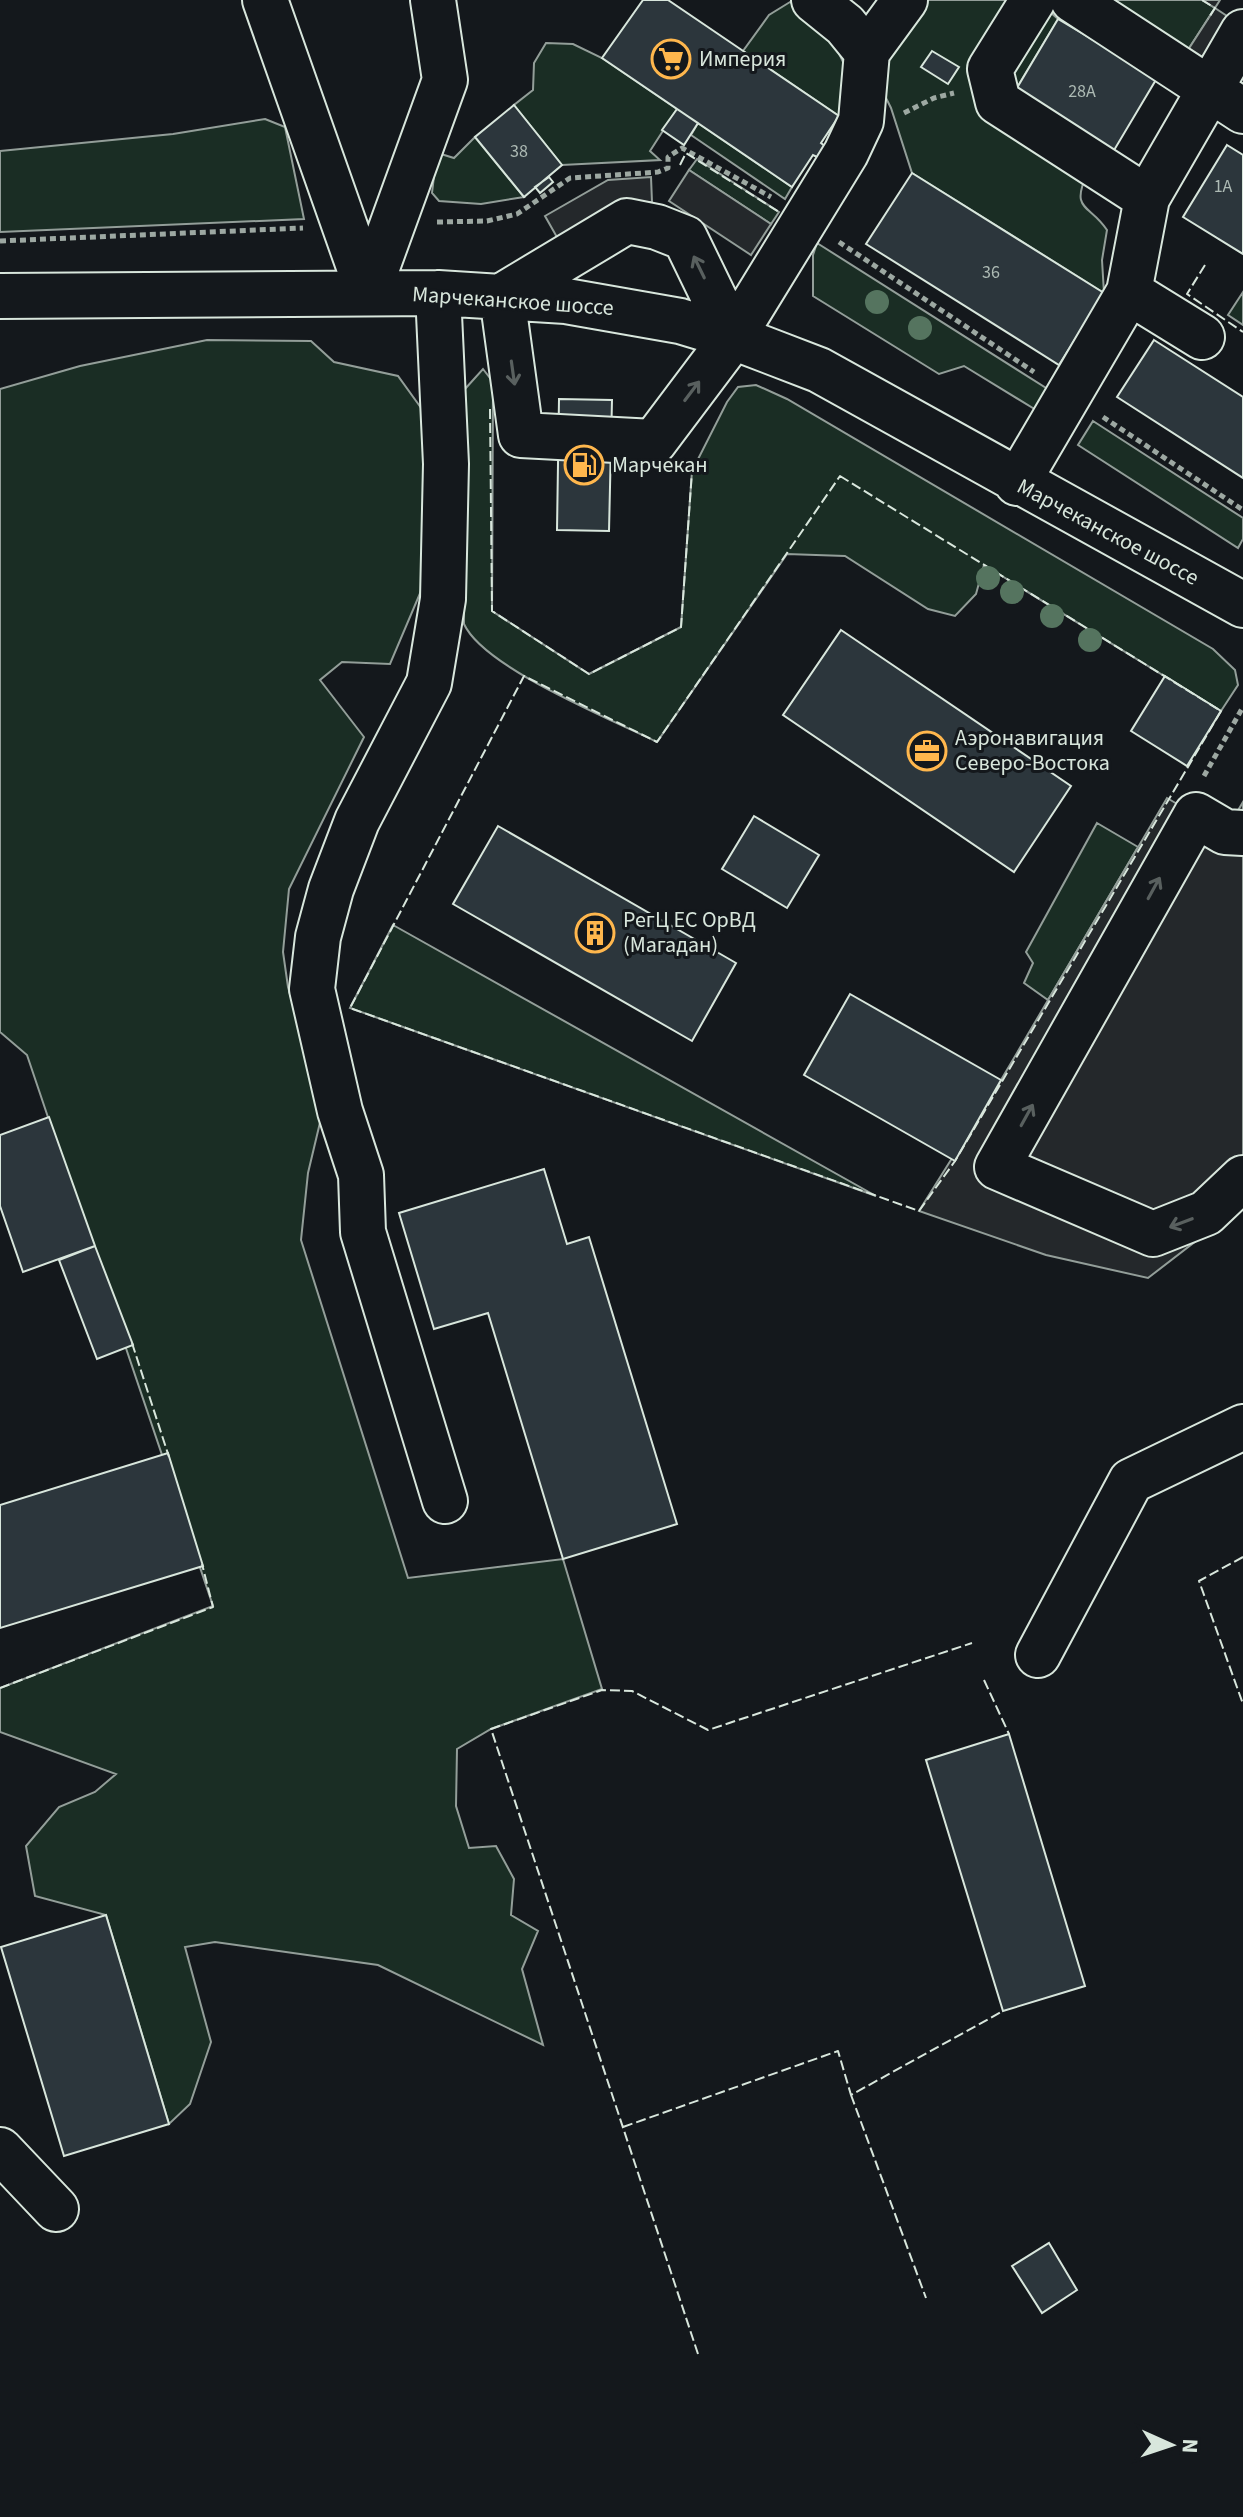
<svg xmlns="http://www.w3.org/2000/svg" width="1243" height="2517" font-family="'Source Sans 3',sans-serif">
  <rect width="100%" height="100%" fill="#14181c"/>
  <path fill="#1a2d24" stroke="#939e99" stroke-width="2" d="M925,0h100l-44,64 106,110c-17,37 3,30 20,56l-5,30 2,33 -192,-120 -21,-65 -10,-20 13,-44z
    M1105,0h97l13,8 -29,45z
    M790,2l21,9 17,20 20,41 -9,44 -96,-65 26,-36z
    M1042,5l16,14 -50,84 -5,-50z
    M546,43l27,1 29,14 75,51 -27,42 10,9 -98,5 -48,-60 19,-15 1,-27z
    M265,119l20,8 19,92 -304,13v-81l173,-17z
    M698,123l94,64 -7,12 -94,-64z
    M475,137l49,60 -43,7 -42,-3 -7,-8 3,-25 6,-14 13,4z
    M697,159l82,53 -8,12 -82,-54z
    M817,243l237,150 -13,20 -77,-47 -25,8 -126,-78v-41z
    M1243,292v33l-15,-10z
    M207,340l104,1 23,21 64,14 26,36v172l-34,80 -48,-2 -22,18 44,57 -75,152 -6,63 5,35 35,123 -15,63 -7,67 107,338 155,-19 39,130 -111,40 -34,20 -1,57 13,42 27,-2 18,33 -3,36 27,16 -16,38 21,76 -165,-80 -163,-23 -30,5 26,95 -21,62 -21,20 -63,-209 -71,-19 -9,-50 33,-39 36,-15 21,-18 -116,-42v-44l213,-82 -186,-551 -27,-23v-643l80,-23z
    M483,369l10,13 -1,229 97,63 92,-47 11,-156 35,-69 11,-15 18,-2 31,14 426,250 22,21 3,15 -17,26 -237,-146 -8,29 -21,22 -27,-7 -83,-53 -58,-2 -130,188c-46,-23 -173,-74 -193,-118l1,-235z
    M1093,421l150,97v21l-5,9 -160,-103z
    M1097,823l41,24 -90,153 -24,-17 9,-20 -7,-11z
    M393,925l483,271 -526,-188z"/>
  <path fill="#24282b" stroke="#939e99" stroke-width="2" d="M1202,0h18l-5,8 15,10 -29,45 -15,-10 29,-45z
    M689,170l82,54 -20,31 -82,-54z
    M651,177l1,25 -35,3 -59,34 -13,-23 63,-36z
    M1167,798l58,34 18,-30v391l-12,21 -83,64 -102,-23 -127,-44 82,-131z"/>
  <path fill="#2c363c" stroke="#d8e6dc" stroke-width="2" d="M643,0h25l171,116 -18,27 5,4 -7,11 -6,-3 -21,32 -190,-129z
    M1058,19l99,59 -50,84 -99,-59z
    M932,51l27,16 -11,17 -27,-17z
    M514,105l48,60 -38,32 -49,-60z
    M677,109l21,14 -14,22 -22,-15z
    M1227,145l16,10v99l-60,-37z
    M912,173l192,120 -45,72 -193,-121z
    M549,177l4,5 -13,11 -5,-6z
    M1154,340l89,57v81l-126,-81z
    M559,399l53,1 -3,131 -52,-1z
    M841,630l230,156 -57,86 -231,-157z
    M1165,676l56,35 -34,55 -56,-35z
    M754,816l65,39 -32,53 -65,-39z
    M498,826l238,137 -44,78 -239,-137z
    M850,994l151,86 -46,81 -151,-86z
    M49,1117l46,129 -72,26 -23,-66v-71z
    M544,1169l23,75 22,-7 88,287 -114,35 -75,-246 -54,16 -35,-116z
    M95,1246l38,99 -36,14 -38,-99z
    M168,1453l35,113 -203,62v-123z
    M1009,1734l76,252 -82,25 -77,-251z
    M106,1915l63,209 -105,32 -63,-209z
    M1049,2243l28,47 -35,23 -30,-47z"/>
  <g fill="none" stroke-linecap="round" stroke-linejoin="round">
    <g stroke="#d8e6dc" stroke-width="48">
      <path id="minor" d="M265,0l103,292
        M814,0l31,25 22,27 38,-52
        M1033,0l-43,69 8,33 149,96
        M1073,0l170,111
        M368,292l77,-212 -12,-80
        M1129,292l73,45
        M438,293l8,171 -3,135 -14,84 -72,138 -26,68 -13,48 -6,52 28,122 21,64 2,57 82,269
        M0,296l438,-3 128,8 114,20 53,16 86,33 424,235
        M733,337l-48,-99 -28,-11 -30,-6 -125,75 19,139 133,7 79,-105 113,-184 15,-32 6,-69
        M1017,483l112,-191 18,-94 96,-166
        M1243,833l-18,-1 -29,-17 -199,352 156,67 53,-21 37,-35
        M1038,1655l93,-174 112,-54
        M0,2150l56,59"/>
    </g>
    <path stroke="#9da8a2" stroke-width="5" stroke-dasharray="6 4" stroke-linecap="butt" d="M904,113l30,-15 20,-5
      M437,222l50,-1 30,-7 53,-36 88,-6 10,-4v-11l14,-9 89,49
      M0,241l303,-13
      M839,242l195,130
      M1103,417l140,93
      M1204,776l39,-69"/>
    <use href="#minor" stroke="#14181c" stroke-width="44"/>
    <path stroke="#d8e6dc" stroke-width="2" stroke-dasharray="10 4" stroke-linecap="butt" d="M1202,0l13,8 -7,11
      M680,165l6,-12 93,59
      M1205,265l-18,29 56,38
      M490,409l2,202 97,63 92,-47 11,-156
      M840,476l381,235 -266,450 -36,50 -569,-203 174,-332 133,66z
      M132,1343l37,114
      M1243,1557l-44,24 44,123
      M984,1680l25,54
      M0,1688l213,-81 -11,-43
      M851,2095l75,203
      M623,2127l215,-76 13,44 152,-84
      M698,2354l-207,-625 111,-39 30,1 76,39 264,-87"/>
  </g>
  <g fill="#55745f">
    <circle cx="877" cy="302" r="12"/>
    <circle cx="920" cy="328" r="12"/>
    <circle cx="988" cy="578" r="12"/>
    <circle cx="1012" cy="592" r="12"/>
    <circle cx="1052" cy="616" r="12"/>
    <circle cx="1090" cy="640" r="12"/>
  </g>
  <defs><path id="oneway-shaft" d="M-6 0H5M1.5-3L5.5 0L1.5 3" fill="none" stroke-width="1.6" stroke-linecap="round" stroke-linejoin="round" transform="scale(2)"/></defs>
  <g stroke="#59605f">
    <use href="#oneway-shaft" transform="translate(699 267) rotate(-116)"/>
    <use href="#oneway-shaft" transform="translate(513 373) rotate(82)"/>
    <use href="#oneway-shaft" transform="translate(692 391) rotate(-53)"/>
    <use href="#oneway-shaft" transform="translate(1154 888) rotate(-61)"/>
    <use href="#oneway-shaft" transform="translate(1027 1115) rotate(-61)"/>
    <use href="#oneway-shaft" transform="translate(1181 1223) rotate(159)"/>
  </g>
  <defs>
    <g id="supermarket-ring" transform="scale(2)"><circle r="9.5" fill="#14181c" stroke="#ffb74d" stroke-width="1.5"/><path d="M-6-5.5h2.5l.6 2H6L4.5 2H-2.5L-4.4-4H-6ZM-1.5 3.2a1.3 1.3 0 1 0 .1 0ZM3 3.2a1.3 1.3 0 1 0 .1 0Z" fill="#ffb74d"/></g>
    <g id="fuel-ring" transform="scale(2)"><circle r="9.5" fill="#14181c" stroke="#ffb74d" stroke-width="1.5"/><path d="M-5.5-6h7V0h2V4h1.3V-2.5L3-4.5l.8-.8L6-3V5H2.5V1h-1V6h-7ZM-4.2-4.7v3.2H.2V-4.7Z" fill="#ffb74d"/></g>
    <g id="office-ring" transform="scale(2)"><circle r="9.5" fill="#14181c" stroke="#ffb74d" stroke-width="1.5"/><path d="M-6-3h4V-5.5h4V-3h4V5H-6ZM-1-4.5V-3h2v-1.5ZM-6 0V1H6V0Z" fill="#ffb74d"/></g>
    <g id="building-ring" transform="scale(2)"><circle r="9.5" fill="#14181c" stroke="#ffb74d" stroke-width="1.5"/><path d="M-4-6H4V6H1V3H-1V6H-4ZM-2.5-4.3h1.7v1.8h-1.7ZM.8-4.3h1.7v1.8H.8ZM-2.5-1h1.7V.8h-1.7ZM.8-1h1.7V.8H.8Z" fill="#ffb74d"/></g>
  </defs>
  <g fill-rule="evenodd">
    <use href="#supermarket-ring" x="671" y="59"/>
    <use href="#fuel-ring" x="584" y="465"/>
    <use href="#office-ring" x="927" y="751"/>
    <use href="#building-ring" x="595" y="933"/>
  </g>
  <g text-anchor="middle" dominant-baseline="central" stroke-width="6" stroke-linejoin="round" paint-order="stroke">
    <g font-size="18" fill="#adbab4">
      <text x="1082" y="91">28А</text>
      <text x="519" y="151">38</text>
      <text x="1223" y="186">1А</text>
      <text x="991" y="272">36</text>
    </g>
    <g font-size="22" fill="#d8e6dc" stroke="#14181c" text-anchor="start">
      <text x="699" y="59">Империя</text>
      <text x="612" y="465">Марчекан</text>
      <text x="955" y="738">Аэронавигация<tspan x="955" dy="25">Северо-Востока</tspan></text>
      <text x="623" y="920">РегЦ ЕС ОрВД<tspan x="623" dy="25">(Магадан)</tspan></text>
    </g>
    <g font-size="22" fill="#d8e6dc" stroke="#14181c">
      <text transform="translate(513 301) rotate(4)">Марчеканское шоссе</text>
      <text transform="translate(1108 532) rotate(28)">Марчеканское шоссе</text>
    </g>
  </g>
  <g transform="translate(1171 2445) rotate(93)" stroke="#14181c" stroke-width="6" paint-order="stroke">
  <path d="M0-6L14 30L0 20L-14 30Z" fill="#d8e6dc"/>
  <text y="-12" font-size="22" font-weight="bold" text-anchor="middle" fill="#d8e6dc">N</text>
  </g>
</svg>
